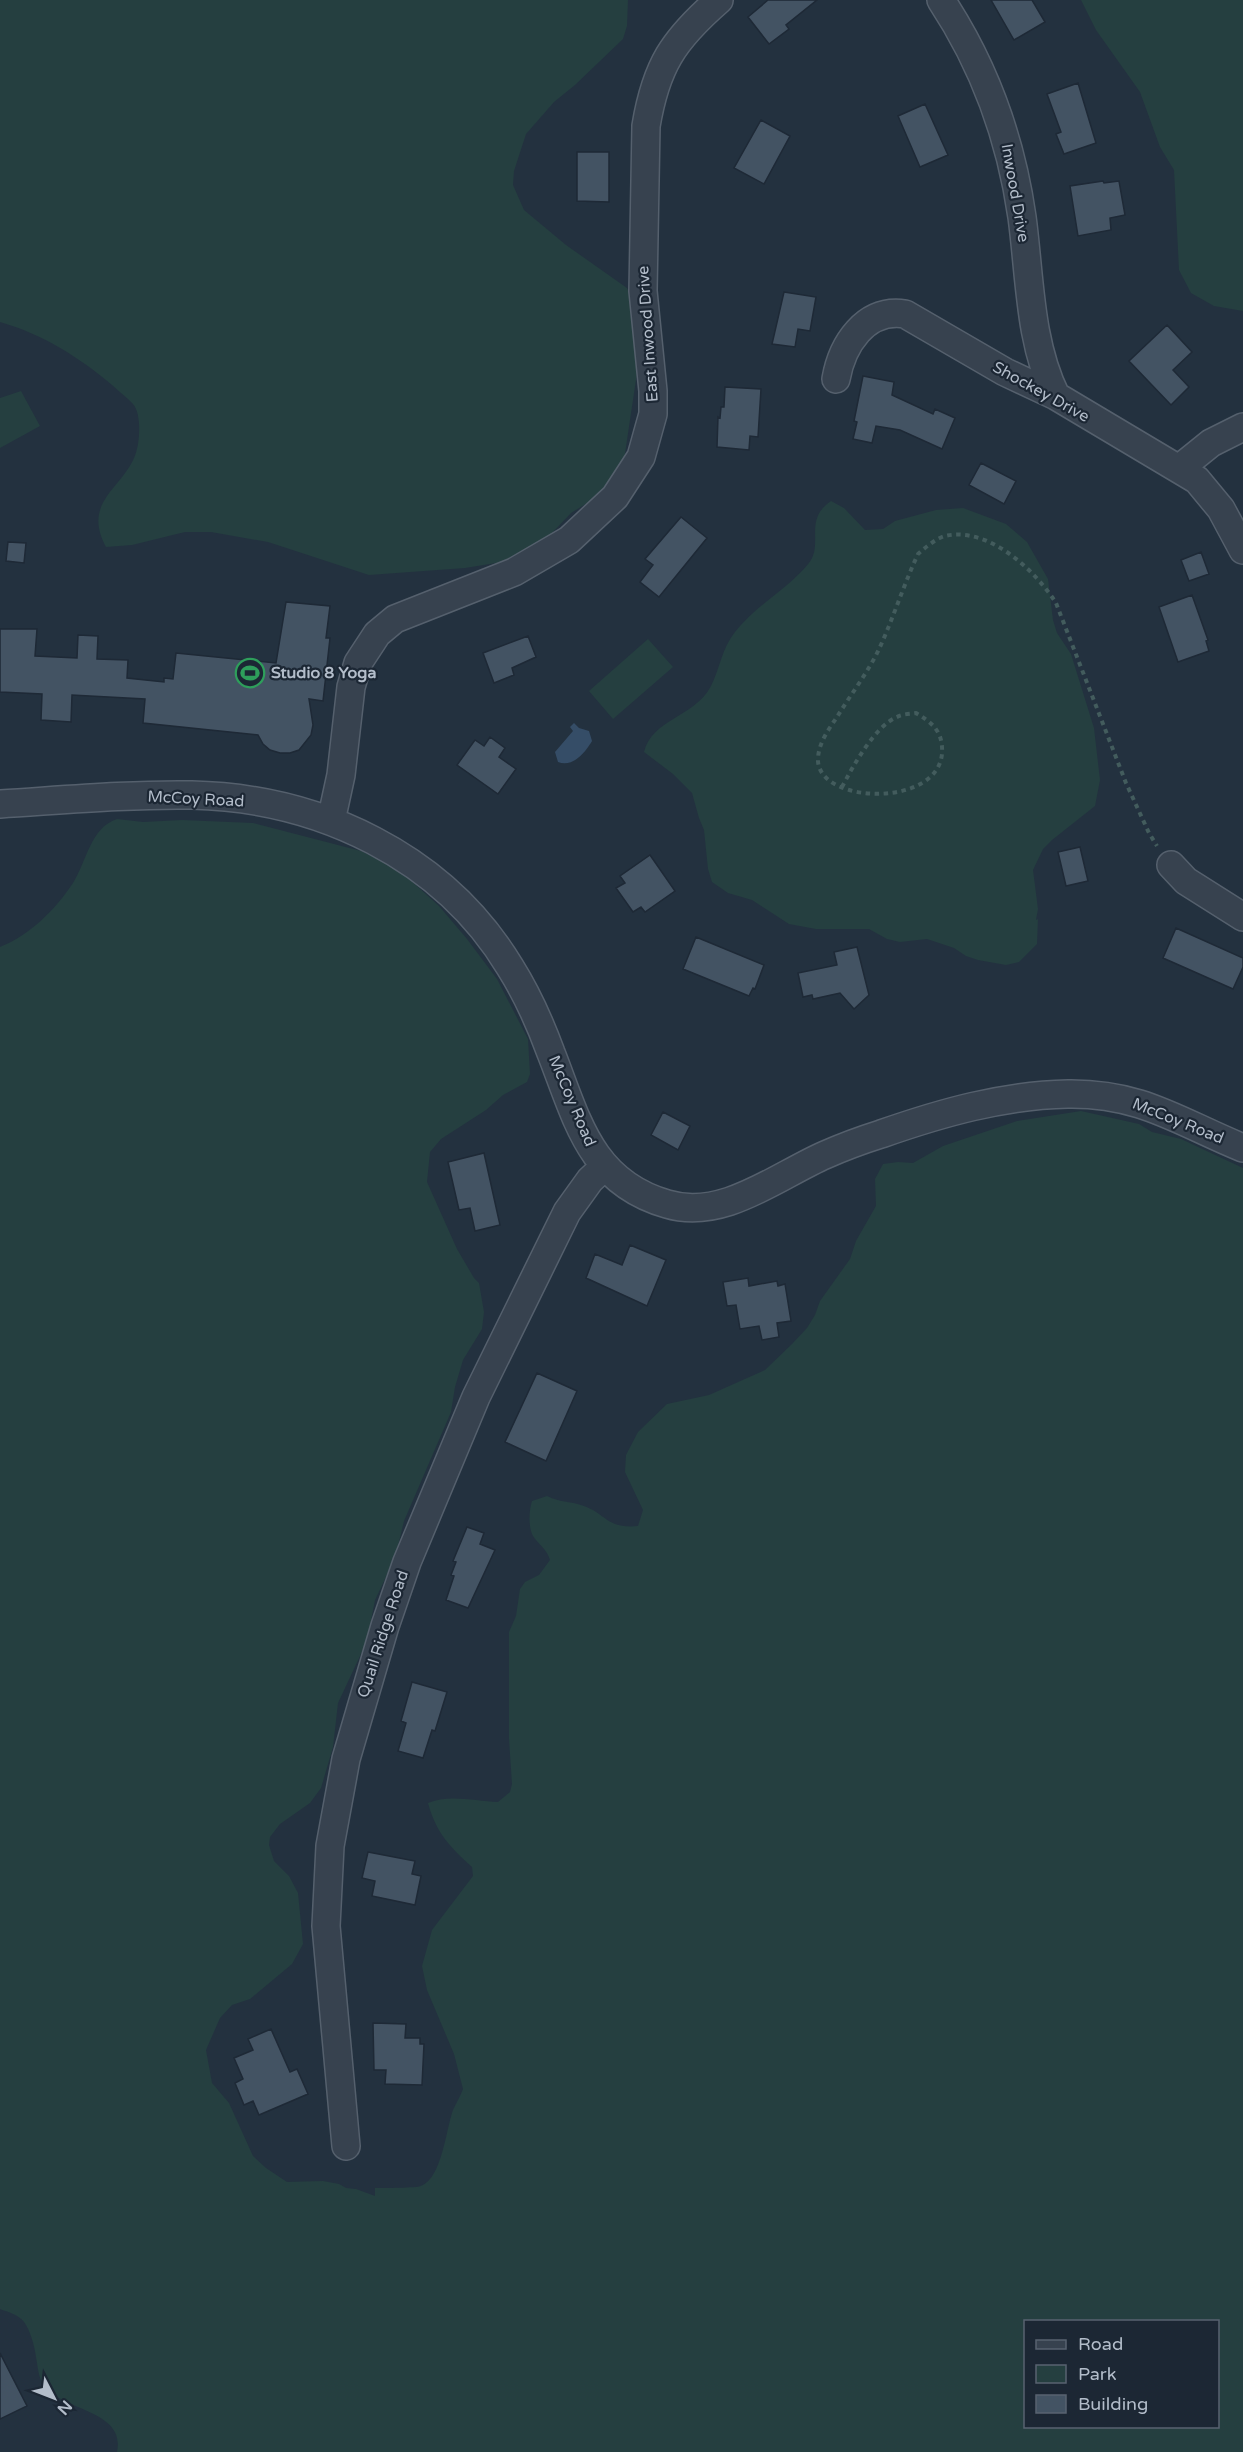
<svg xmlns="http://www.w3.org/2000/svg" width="1243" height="2452" font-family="'Varela Round',sans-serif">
  <rect width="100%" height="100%" fill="#23313f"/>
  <path fill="#253f40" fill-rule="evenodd" d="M0,0h628l-1,26 -4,13 -48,46 -21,17 -28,32 -12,37 -1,14 11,25 42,35 61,43 5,11 5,38v36l-14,94 -18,25 -34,21 -38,40 -13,6 -55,9 -96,7 -101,-33 -57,-10h-26l-53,13 -26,2c-26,-48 22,-60 31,-98 3,-12 4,-36 -4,-45 -6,-7 -15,-13 -21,-19 -33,-28 -70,-51 -112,-63z
    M1081,0h162v311l-29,-5 -23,-13 -12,-23 -5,-100 -14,-23 -20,-55 -44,-62z
    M21,391l19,35 -40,22v-50z
    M831,501l13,7 21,22 18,-1 12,-8 41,-11 27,-2 43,16 21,18 21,37 5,41 4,13 14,21 23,74 6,52 -5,26 -43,34 -9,9 -10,21 5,39 -2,11 2,-1 -1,25 -18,18 -13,3 -28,-5 -12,-4 -12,-8 -27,-9 -27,3 -13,-3 -18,-10h-53l-27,-5 -37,-24 -24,-7 -16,-11 -4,-13 -4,-39 -5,-12 -7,-25 -19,-19 -29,-22c8,-33 51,-35 67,-66 9,-18 11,-38 24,-54 21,-27 53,-43 74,-69 15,-20 -6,-43 22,-62z
    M648,639l25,28 -60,52 -24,-28z
    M117,819l26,3 39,-2 71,3 108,28 24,12 23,15 31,28 28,33 30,40 31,60 2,35 -3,8 -24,13 -17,15 -45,29 -11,13 -3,30 30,67 17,29 5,5 5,29 -2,17 -19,31 -8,27 -4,25 -47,109 -9,37 -20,42 -8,41 -29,62 -5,44 -12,41 -11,15 -30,21 -10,13 -1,8 5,16 15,15 9,17 5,51 -11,20 -42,35 -18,6 -12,13 -14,32 6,33 17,20 24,53 13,12 21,14 36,-1 16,3 7,4 10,1 19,7v-8c8,0 42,0 46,-2 21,-8 25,-57 32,-76 3,-7 7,-13 10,-21l-9,-35 -27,-64 -5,-24 10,-36 41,-54 -1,-9c-22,-20 -36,-34 -44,-64 20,-9 48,-2 70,-1l12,-10 2,-8 -3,-45v-107l7,-16 4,-27 5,-7 14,-7 11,-15c-3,-11 -11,-15 -17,-24 -5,-9 -4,-26 -1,-35l15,-5c14,7 24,5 37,10 22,8 23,23 54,20l5,-16 -18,-38 1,-17 12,-23 29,-28 42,-9 56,-25 27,-26 15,-16 8,-13 5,-14 30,-42 6,-18 20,-35 -1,-27 8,-15 15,-2 15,1 30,-17 74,-25 64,-10 58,13 13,8 29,7 62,29v1284h-1126c9,-41 -52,-41 -72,-65 -7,-9 -7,-20 -9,-30 -1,-9 -6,-28 -12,-35 -5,-7 -16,-10 -24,-13v-1362c30,-12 55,-37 73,-64 14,-22 17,-55 44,-64zM1026,2322h192v104h-192z"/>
  <path fill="#354d67" d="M574,723l5,5 10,3 3,10c-7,12 -20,27 -34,21l-3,-10 18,-21 -3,-4z"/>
  <path fill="#435363" stroke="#1e2936" stroke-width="1.5" d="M768,0h49l-31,25 3,4 -20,15 -21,-27z
    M991,0h41l13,22 -31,18z
    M1078,83l18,60 -32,11 -8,-20 5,-2 -14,-38z
    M925,104l23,51 -28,12 -22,-51z
    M761,120l29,16 -26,48 -30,-16z
    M577,152h32v50l-32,-1z
    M1103,181l1,2 15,-2 6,34 -15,3 1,12 -33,6 -8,-50z
    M784,292l32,5 -6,34 -12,-2 -3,18 -23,-3z
    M1167,325l25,27 -19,18 16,17 -18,18 -42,-44z
    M863,376l31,6 -2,13 41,19 2,-5 20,9 -13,31 -42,-19 -24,-4 -4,17 -19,-4 4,-17 -3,-1z
    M725,387l36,2 -3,48 -8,-1 -1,14 -32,-3 1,-30 2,1 1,-11h3z
    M981,463l35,18 -12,23 -35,-19z
    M681,517l26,21 -48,59 -19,-15 13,-17 -8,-6z
    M8,542l18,1 -2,20 -18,-2z
    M1201,552l8,22 -20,7 -8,-21z
    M1192,595l16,45 -2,1 3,10 -31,11 -19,-55z
    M286,602l44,4 -4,32h4l-7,63 -14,-2 4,26 -2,10 -12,15 -9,3h-10l-10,-3 -7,-6 -5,-9 -115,-12 2,-24 -73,-4 -1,27 -30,-2 1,-26 -42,-2v-63h37l-2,27 42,2 1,-23 20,1 -1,23 31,1 -1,18 37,4v-4l9,1 3,-26 100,10z
    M528,636l8,21 -24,11 2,7 -20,8 -11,-30z
    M490,737l15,11 -6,9 17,12 -18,25 -41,-29 18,-25 9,6z
    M1080,847l8,34 -22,5 -8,-34z
    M650,855l25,36 -30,21 -4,-5 -8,5 -17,-24 9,-5 -5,-7z
    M1176,928l67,30v9l-10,22 -70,-31z
    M696,937l68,28 -9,24 -2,-1 -4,8 -66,-27z
    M857,947l12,48 -15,14 -14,-16 -27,6 -1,-4 -9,2 -5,-24 39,-8 -3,-13z
    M663,1112l27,14 -12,24 -27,-15z
    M484,1153l16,72 -25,6 -5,-23 -11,2 -11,-48z
    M630,1245l36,15 -19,46 -61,-28 9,-24 27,11z
    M748,1278l1,8 28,-5 1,5 7,-2 6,37 -14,2 2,14 -17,3 -3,-14 -19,3 -4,-24 -9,1 -4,-24z
    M537,1373l40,18 -31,70 -41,-19z
    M467,1527l17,6 -4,11 15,6 -27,58 -22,-8 8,-24 -3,-1 5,-13 -3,-1z
    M412,1682l35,10 -12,39 -3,-1 -9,28 -25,-7 8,-28 -5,-2z
    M368,1852l47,9 -3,13 9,2 -6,29 -43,-9 3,-15 -13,-3z
    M373,2023l33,1 -1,14h15v6h4l-2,41 -37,-1 1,-14h-12z
    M271,2029l19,43 7,-3 11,25 -49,21 -6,-14 -9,4 -9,-22 8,-4 -9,-21 19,-8 -5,-11z
    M0,2353l27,53 -27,13z"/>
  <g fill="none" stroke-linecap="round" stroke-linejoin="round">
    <g stroke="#55606d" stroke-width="30">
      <path id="minor" d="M941,0c43,65 70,140 81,217 8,59 7,125 34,179
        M836,379c6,-34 29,-71 69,-65l100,58 51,24 141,84 24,29 22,41
        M1180,468l31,-25 32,-16
        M0,804c64,-4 128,-10 192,-9 127,3 251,61 318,172 17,27 30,56 41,86 26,66 39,129 116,151 56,17 110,-28 158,-49 18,-8 37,-15 56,-21 60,-21 123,-39 187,-40 74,-1 111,28 175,54
        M331,821l10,-46 10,-88 7,-24 19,-29 18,-15 119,-47 55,-32 46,-43 26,-40 12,-43v-23l-10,-100 3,-165c10,-60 27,-86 73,-126
        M1171,865l15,16 57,36
        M346,2146l-20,-220 4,-80 16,-87 39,-133 22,-64 69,-165 91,-185 23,-32 14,-13"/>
    </g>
    <path stroke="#435c5d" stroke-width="4" stroke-dasharray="4.5 4.5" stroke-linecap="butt" d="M842,787c11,-21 33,-61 55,-70 5,-3 13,-3 19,-4 15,9 25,17 26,34 5,62 -127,59 -124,11 1,-16 11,-29 19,-41 14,-23 32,-46 43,-70 14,-31 24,-63 38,-93 8,-7 17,-15 27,-18 43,-10 90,34 111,67l70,180 23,50 8,13"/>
    <use href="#minor" stroke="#37424f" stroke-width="27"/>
  </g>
  <defs>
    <g id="stadium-ring" transform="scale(1.5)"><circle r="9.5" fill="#1c2734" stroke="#2e9e5b" stroke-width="1.5"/><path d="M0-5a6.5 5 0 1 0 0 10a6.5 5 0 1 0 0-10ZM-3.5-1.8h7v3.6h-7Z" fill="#2e9e5b"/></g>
  </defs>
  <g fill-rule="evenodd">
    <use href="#stadium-ring" x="250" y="673"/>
  </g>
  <g text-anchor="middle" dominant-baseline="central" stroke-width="4.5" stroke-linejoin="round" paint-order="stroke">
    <g font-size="16" fill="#b3bdca" stroke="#1c2734">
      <text transform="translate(1015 193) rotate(80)">Inwood Drive</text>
      <text transform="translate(648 334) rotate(-94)">East Inwood Drive</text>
      <text transform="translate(1041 392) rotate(29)">Shockey Drive</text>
      <text transform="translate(196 799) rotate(3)">McCoy Road</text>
      <text transform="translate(572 1101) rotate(67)">McCoy Road</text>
      <text transform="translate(1178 1121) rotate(22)">McCoy Road</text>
      <text transform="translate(383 1634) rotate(-72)">Quail Ridge Road</text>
    </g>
    <g font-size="16" font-weight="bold" fill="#b3bdca" stroke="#1c2734" text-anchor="start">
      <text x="271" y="673">Studio 8 Yoga</text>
    </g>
  </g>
  <rect x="1024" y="2320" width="195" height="108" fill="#1c2734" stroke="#586370" stroke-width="1.5"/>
  <rect x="1036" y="2340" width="30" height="9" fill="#37424f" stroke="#586370" stroke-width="1.5"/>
  <text x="1078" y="2350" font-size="18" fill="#b3bdca">Road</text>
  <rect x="1036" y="2365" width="30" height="18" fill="#253f40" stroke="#586370" stroke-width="1.5"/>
  <text x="1078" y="2380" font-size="18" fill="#b3bdca">Park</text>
  <rect x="1036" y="2395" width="30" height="18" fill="#435363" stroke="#586370" stroke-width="1.5"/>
  <text x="1078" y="2410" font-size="18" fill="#b3bdca">Building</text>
  <g transform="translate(54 2398) rotate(132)" stroke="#1c2734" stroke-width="4.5" paint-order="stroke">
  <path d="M0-4.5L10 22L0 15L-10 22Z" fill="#b3bdca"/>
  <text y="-9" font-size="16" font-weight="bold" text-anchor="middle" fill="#b3bdca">N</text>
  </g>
</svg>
